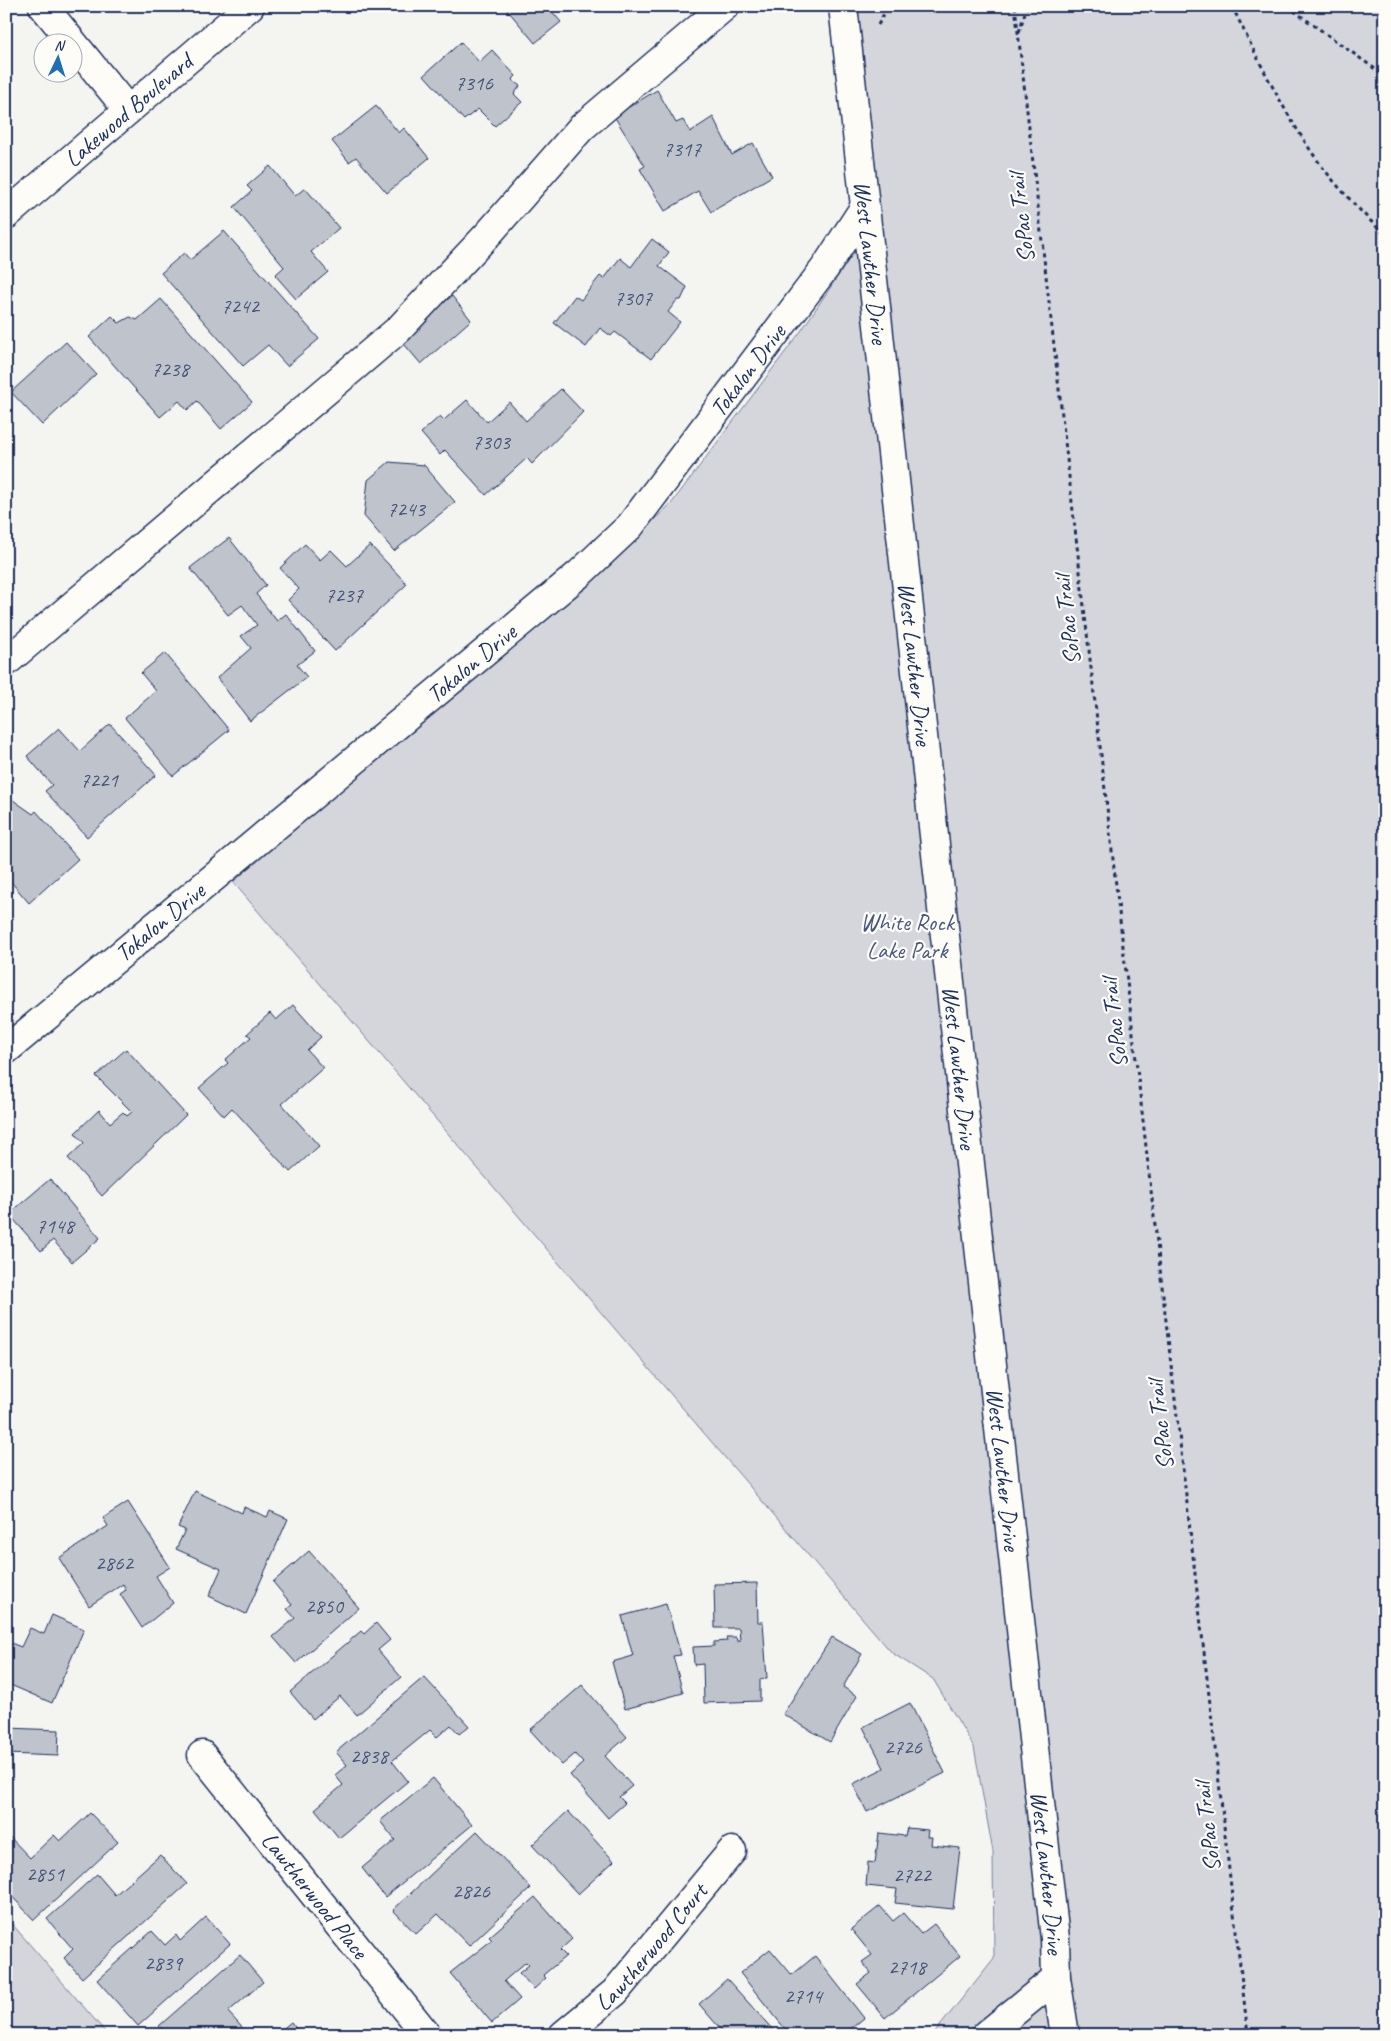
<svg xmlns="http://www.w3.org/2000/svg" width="1391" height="2041" font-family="Caveat,sans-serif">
  <rect width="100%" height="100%" fill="#f4f4f1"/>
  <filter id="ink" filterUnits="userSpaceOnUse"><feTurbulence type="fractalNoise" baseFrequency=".02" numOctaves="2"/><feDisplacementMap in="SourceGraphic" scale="10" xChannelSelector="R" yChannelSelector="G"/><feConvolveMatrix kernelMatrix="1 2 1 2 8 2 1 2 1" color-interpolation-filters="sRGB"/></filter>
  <g filter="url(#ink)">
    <path fill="#d4d6db" stroke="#78829c" d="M854,6h531v2029h-452l61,-77 -1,-106 -19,-105 -41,-68 -41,-26 -659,-771 331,-280 107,-98 130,-173 72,-107z
      M6,1917l102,118h-102z"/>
    <path fill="#bfc3cc" stroke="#1b2f5e" d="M504,6h47l-2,2 12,14 -26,21z
      M461,42l18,20 13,-12 24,26 -4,4 8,6 -6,8 8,8 -27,24 -17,-17 -14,11 -40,-45z
      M657,90l19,33 7,-3 7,12 23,-15 19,38 21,-12 19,33 -61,36 -13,-21 -33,20 -25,-42 5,-3 -31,-50z
      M376,106l23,27 5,-5 25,30 -42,35 -31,-36 -7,5 -17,-21z
      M270,166l25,30 10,-8 34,40 -28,24 17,20 -32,27 -21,-24 9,-8 -50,-60 18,-16 -5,-5z
      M224,231l95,108 -32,27 -19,-21 -25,21 -82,-93 23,-20 6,7z
      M652,239l17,13 -10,14 28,21 -6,13h-4l-9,12 12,10 -29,37 -36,-27 -4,4 -11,-8 -14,19 -32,-24 21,-27 6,4 19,-24 4,3 16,-21 11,9z
      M452,296l19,24 -50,44 -22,-26z
      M161,299l91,103 -31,27 -24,-28 -10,9 -8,-9 -19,16 -71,-80 23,-21 7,7 11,-6 7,3z
      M66,342l30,32 -54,51 -31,-33z
      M561,389l22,23 -51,52 -5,-6 -41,37 -41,-45 -5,5 -19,-22 19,-17 4,4 23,-20 20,22 22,-20 17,19z
      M389,462l35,3 31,37 -61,49 -30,-35 4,-36z
      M229,538l37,47 -10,9 21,27 9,-7 29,37 -18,14 10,12 -57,44 -33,-43 34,-30 -10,-12 16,-11 -15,-20 -14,10 -38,-47z
      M305,544l15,16 11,-10 16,16 23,-21 37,39 -72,67 -47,-51 11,-11 -19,-21z
      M165,653l64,77 -56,46 -48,-58 31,-27 -15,-18z
      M110,724l46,51 -69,62 -42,-46 7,-6 -25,-29 32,-28 21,23z
      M13,800l20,14 3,-3 42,48 -49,44 -23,-27v-70z
      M293,1005l28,32 -14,13 16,18 -41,36 37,42 -29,26 -58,-64 -8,8 -25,-28 29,-25 -3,-3 26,-23 -4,-3 23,-21 6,7z
      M126,1049l60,66 -84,81 -34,-38 16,-15 -9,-10 24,-23 11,13 13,-11 4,4 5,-4 -36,-36z
      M50,1179l50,59 -28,24 -19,-22 -12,11 -32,-37z
      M195,1491l47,22 2,-6 23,10 3,-6 18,8 -42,95 -37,-18 12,-27 -45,-20 9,-19 -7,-3z
      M128,1502l42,65 -14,9 17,27 -31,25 -22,-34 6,-4 -3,-6 -34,22 -30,-48 49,-32 -5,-8z
      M309,1551l50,57 -63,55 -23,-26 22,-19 -8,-9 5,-4 -19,-23z
      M757,1583l1,39h5l4,56 -7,1v22l-56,2 -1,-39 -9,1 -1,-18 21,-1v-4l13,-1 -1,-4h10l1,4h3l-1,-13h-24l-1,-44z
      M666,1604l15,51 -8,1 10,37 -58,16 -13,-47 21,-6 -11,-40z
      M52,1615l32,14 -32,74 -46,-20v-42l15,6 9,-19 14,6z
      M376,1623l14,17 -12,10 23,27 -44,38 -17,-19 -27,23 -23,-27 71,-61 3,3z
      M832,1637l30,17 -19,33 14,9 -27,46 -47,-28z
      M424,1677l45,49 -10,8 -8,-9 -14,12 -7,-7 -38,31 16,20 -69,57 -24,-29 28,-24 -8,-10 12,-10 -11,-13z
      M582,1685l45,52 -22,19 27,30 -13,11 6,6 -17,15 -38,-43 13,-12 -8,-9 -13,11 -32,-35z
      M910,1703l35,70 -78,39 -14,-28 31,-16 -21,-41z
      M6,1712h2l-1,16 52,2 -1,26 -51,-2v12l3,1 -1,24h-3z
      M433,1778l39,47 -87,72 -23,-29 33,-28 -15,-19z
      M568,1811l46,50 -36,33 -46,-49z
      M90,1813l28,29 -84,78 -28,-30v-57l24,25 24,-23 6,6z
      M907,1828l21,2 -1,7h5l-1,8 29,3 -7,61 -58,-6 2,-14 -31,-3 2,-24 7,1 4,-30 26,3z
      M477,1831l54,57 -62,58 -31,-32 -22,20 -23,-24z
      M160,1855l27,29 -105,94 -18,-20 9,-9 -26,-30 50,-45 18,21z
      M535,1897l37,42 -12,11 6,6 -23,19 3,3 -12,11 -15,-16 10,-8 -3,-3 -22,19 16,18 -28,24 -42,-50 42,-33 -3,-3z
      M880,1906l13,15 10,-8 18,21 13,-10 26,32 -75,62 -28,-34 14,-11 -9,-11 10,-7 -21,-26z
      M206,1917l24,27 -92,82 -41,-46 55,-49 13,14 11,-10 4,6z
      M770,1949l22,26 23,-19 49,62 -21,17h-39l-4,-5 -5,5h-5l-50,-62z
      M240,1955l23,27 -35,30 18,20 -3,3h-76l-8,-9z
      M727,1979l47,52 -5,4h-47l2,-2 -25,-29z
      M291,2022l10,13h-26z"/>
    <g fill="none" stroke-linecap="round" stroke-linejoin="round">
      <g stroke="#1b2f5e" stroke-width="31">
        <g id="minor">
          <path d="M43,6l85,104"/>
          <path id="s1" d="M843,6l212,1933 1,39 9,57"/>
          <path id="s2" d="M6,215l244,-209"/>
          <path d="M6,662l393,-333 91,-97 91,-104 144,-122"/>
          <path id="s3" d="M6,1050l573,-476 51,-48 195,-258 39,-60"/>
          <path id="s4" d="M202,1755l225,280"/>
          <path id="s5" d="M563,2035l52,-43 117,-141"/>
          <path d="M986,2035l70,-57"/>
        </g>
      </g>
      <path stroke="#1b2f5e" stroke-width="3" stroke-dasharray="4 4" stroke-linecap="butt" d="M1015,6l233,2029
        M1232,6c26,54 53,109 88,158 19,25 42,49 65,71
        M1287,6l98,70
        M878,25l10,-19
        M1019,32l8,-26"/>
      <use href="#minor" stroke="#fdfcf7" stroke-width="28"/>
    </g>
  </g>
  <g text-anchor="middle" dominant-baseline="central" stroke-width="4.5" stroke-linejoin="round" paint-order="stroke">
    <g font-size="21" fill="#44547a">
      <text x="474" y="83">7316</text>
      <text x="682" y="149">7317</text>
      <text x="633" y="298">7307</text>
      <text x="240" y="306">7242</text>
      <text x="170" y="369">7238</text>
      <text x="491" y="442">7303</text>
      <text x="406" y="509">7243</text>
      <text x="344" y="595">7237</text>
      <text x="99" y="780">7221</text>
      <text x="55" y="1226">7148</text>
      <text x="114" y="1563">2862</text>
      <text x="324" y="1606">2850</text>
      <text x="903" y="1747">2726</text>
      <text x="369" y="1756">2838</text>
      <text x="45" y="1874">2851</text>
      <text x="912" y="1875">2722</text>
      <text x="471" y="1891">2826</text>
      <text x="163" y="1963">2839</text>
      <text x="907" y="1967">2718</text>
      <text x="803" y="1996">2714</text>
    </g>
    <g font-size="24" fill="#1b2f5e" stroke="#fdfcf7">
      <text stroke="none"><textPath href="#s2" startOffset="161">Lakewood Boulevard</textPath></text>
      <text transform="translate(1021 218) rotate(-97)">SoPac Trail</text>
      <text stroke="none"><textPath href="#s1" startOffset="258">West Lawther Drive</textPath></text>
      <text stroke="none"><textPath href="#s3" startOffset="1010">Tokalon Drive</textPath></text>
      <text transform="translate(1067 620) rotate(-97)">SoPac Trail</text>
      <text stroke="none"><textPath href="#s3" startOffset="605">Tokalon Drive</textPath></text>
      <text stroke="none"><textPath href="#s1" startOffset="662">West Lawther Drive</textPath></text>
      <text stroke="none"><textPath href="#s3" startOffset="200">Tokalon Drive</textPath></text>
      <text transform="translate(1114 1023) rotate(-97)">SoPac Trail</text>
      <text stroke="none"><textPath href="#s1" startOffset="1068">West Lawther Drive</textPath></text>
      <text transform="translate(1160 1425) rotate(-97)">SoPac Trail</text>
      <text stroke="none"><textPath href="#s1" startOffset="1472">West Lawther Drive</textPath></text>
      <text transform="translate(1207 1827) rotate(-97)">SoPac Trail</text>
      <text stroke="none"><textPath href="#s1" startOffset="1878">West Lawther Drive</textPath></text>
      <text stroke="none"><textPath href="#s4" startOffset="180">Lawtherwood Place</textPath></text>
      <text stroke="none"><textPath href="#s5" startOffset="125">Lawtherwood Court</textPath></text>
    </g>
    <g font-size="24" fill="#49597d" stroke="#fdfcf7">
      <text x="907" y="922">White Rock<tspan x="907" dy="28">Lake Park</tspan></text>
    </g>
  </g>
  <rect width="1391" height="2041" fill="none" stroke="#fdfcf7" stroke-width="25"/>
  <rect x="12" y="12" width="1366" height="2016" fill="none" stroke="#1b2f5e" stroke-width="2" filter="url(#ink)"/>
  <g transform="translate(58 58) rotate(4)"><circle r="24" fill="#fdfcf7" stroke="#a3aaba"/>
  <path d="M0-4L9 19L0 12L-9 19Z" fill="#1f6fb2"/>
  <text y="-8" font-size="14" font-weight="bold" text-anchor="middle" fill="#1b2f5e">N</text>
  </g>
</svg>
